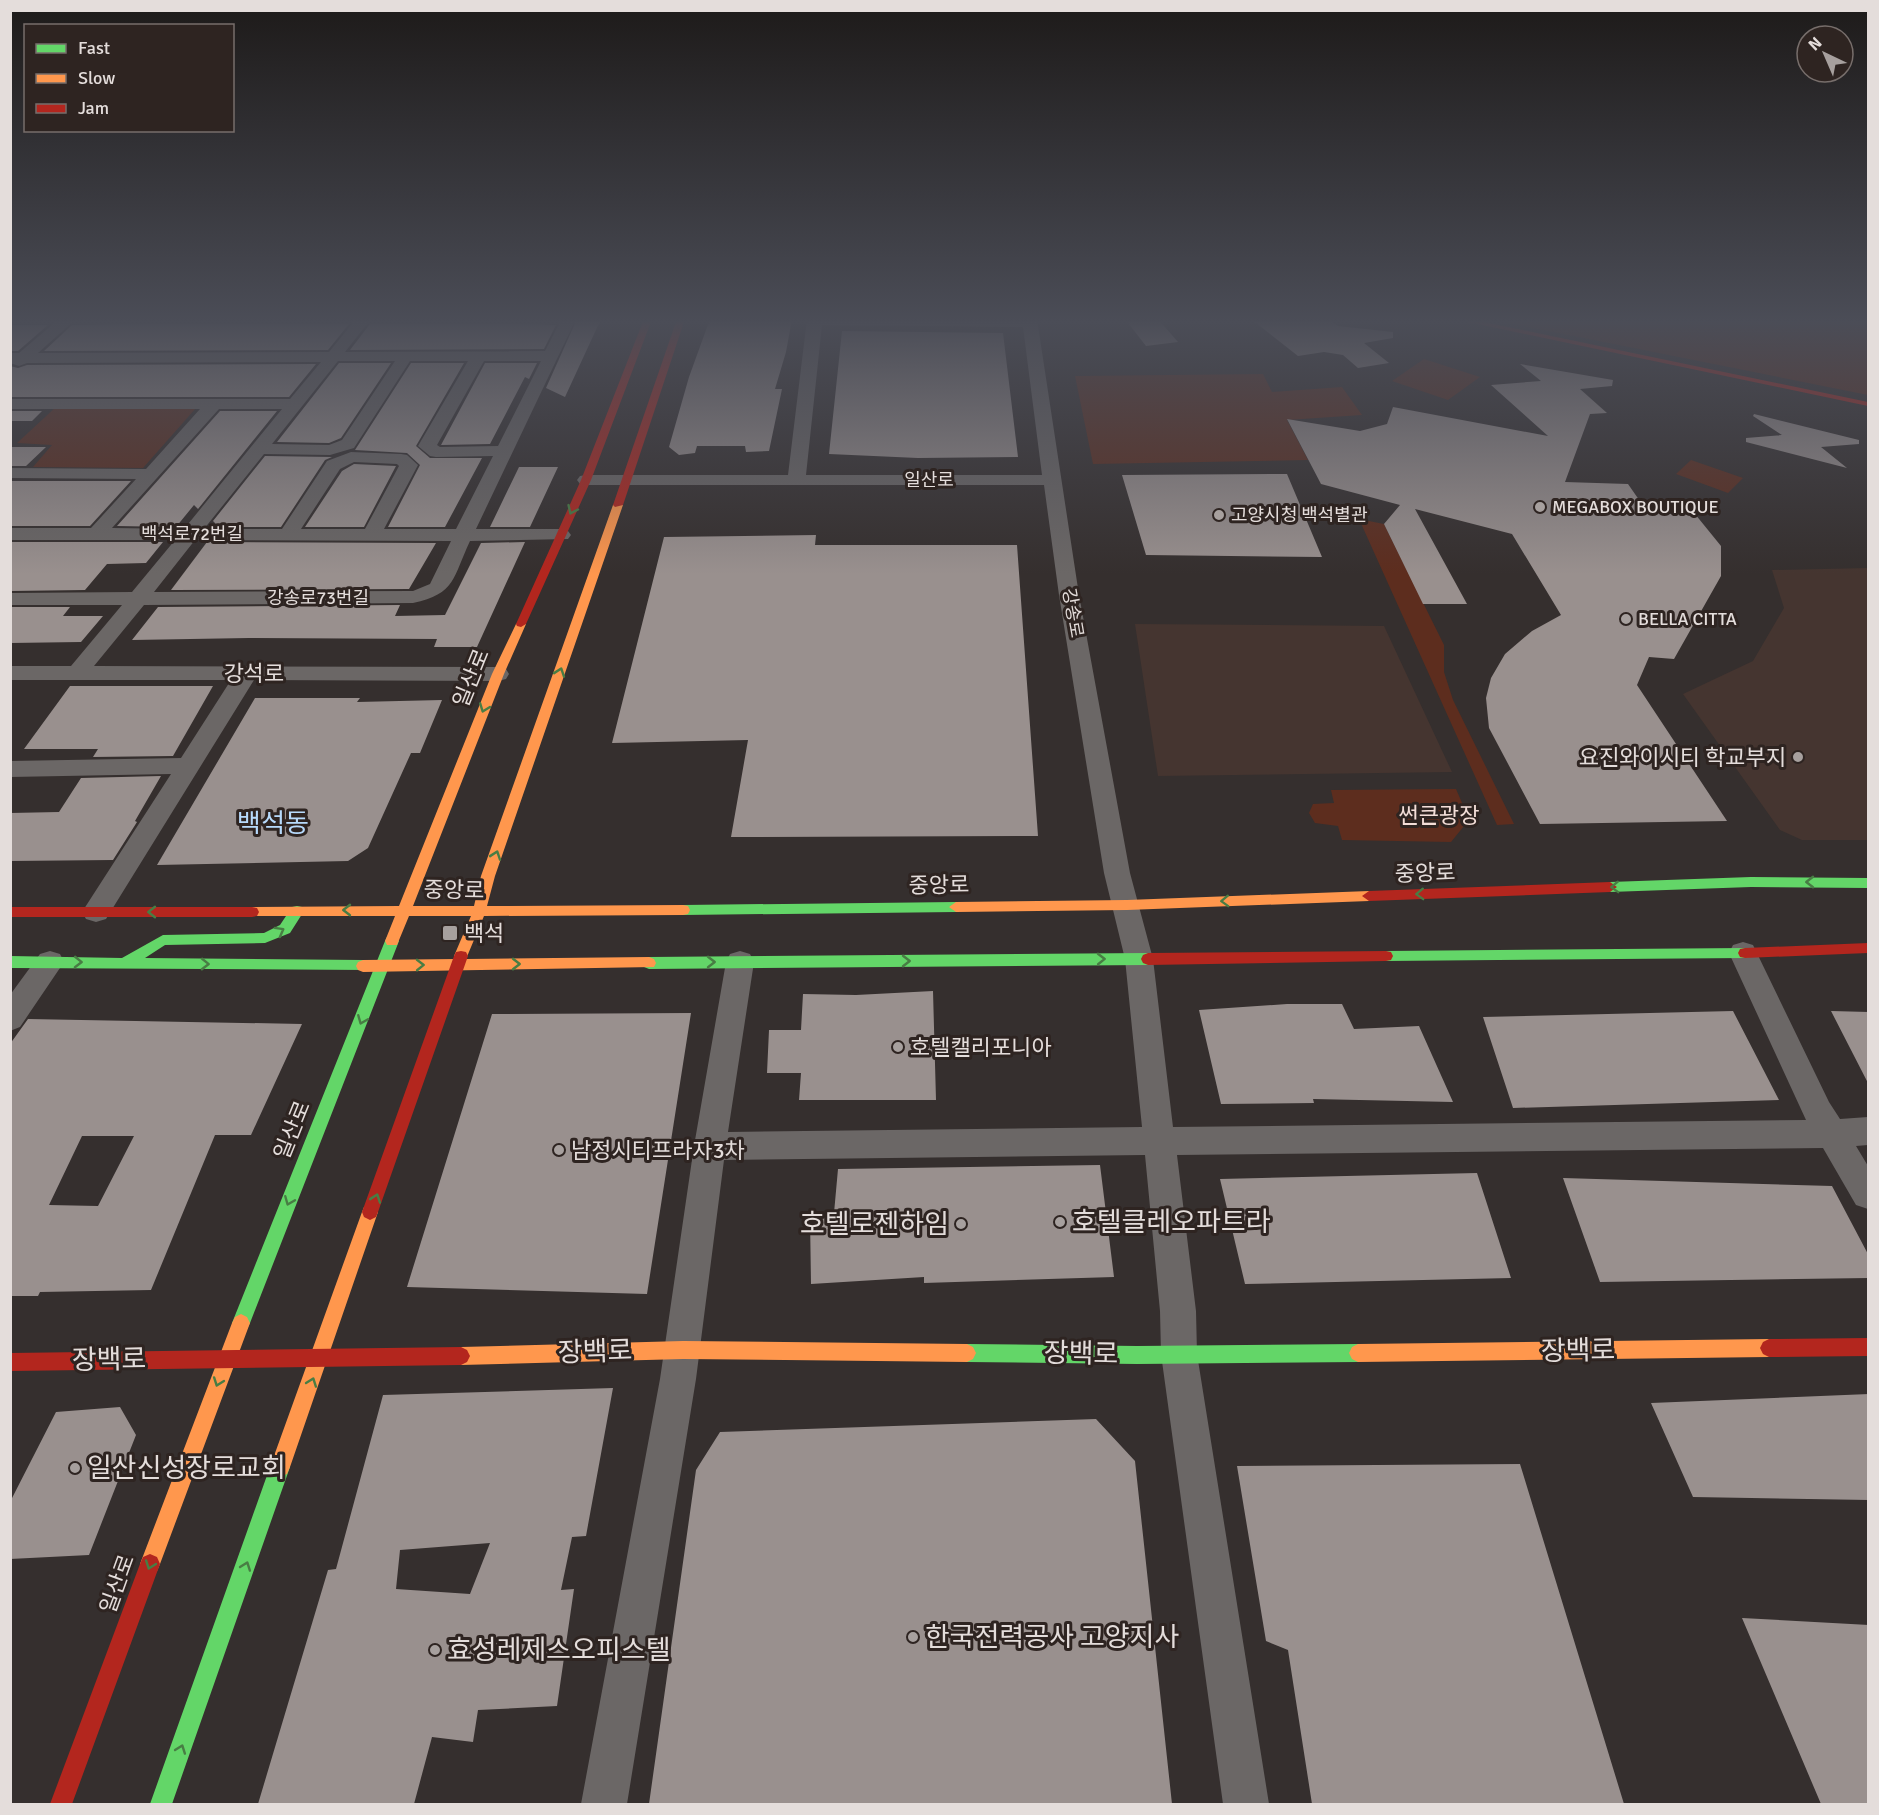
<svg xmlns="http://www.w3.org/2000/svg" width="1879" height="1815" font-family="Signika,'Noto Sans KR',sans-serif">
  <rect width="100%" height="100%" fill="#352f2e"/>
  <path fill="#453530" d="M1868,568v272h-66l-22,-10 -97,-136 70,-33 31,-53 -12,-38z
    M1135,624l249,2 68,146 -294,4z"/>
  <path fill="#5d2d1e" d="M1489,319h379v76z
    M1424,359l56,18 -32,23 -56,-19z
    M1263,374l9,18 70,-5 20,28 -75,5 21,40 -215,4 -18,-88z
    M56,407l140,1 -53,60 -110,-1 19,-22 -35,-2z
    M1691,460l52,18 -15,15 -52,-19z
    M1359,519l25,5 60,121v27l9,28 61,124 -17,1z
    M1456,789l16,37h-8l-13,16 -109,-2 -4,-14 -23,-3 -6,-10 4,-9 21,-1 -3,-13z"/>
  <path fill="#99908e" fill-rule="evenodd" d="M601,319l-36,78 -19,-9 31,-69z
    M710,319h82l-6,33 -11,37h7l-13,62 -23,1 -1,-6h-48l-2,7 -16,2 -10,-8 20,-70z
    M1125,319h33l20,23 -32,4z
    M1251,319h77l10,7 55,6v6l-29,5 25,20 -31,5 -15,-13 -19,-3 -26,4z
    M147,324h202l-21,26 -284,1 28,-26z
    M370,324h151l35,1 -12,24 -194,1z
    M10,325h38l-30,26h-8z
    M842,331l161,2 15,124 -100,1 -89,-4z
    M339,363h52l-50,75 -12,5 -52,-1z
    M411,363h53l-48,83 14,12h52l-37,69h-57l32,-62 -13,-12 -52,-3z
    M485,363h52l-8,16 -4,-2 -35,67 -49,1z
    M316,364l-27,33h-279v-31l8,2 9,-3z
    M1520,364l93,16 -1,6 -32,3 27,24 -17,1 -25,68 63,2 16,23 17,7h34l26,32v30l-47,83 -25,-2 -12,28 90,136 -187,3 -51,-96 -3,-30 5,-20 14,-24 27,-23 29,-16 -49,-81 -97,-25 52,95h-44l-39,-80 16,-19 -79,-21 -34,-65 73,12 27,-7 6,-17 155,29 -57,-51 50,-4z
    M10,411h32l-10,10h-22z
    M220,411h57l-79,98 -4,-4 -18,22 -59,-1z
    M1754,414l105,26v4l-38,3 26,21 -101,-26v-4l36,-3 -29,-19z
    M10,447h36l-20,19h-16z
    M265,456l67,1 -7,3 -44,67h-62l-6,-6z
    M354,464l42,2 -32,61h-59l37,-56z
    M519,467h39l-28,60h-40z
    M1287,474l35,83 -176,-2 -24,-80z
    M10,481h121l-41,45h-80z
    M816,535l-1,10h202l21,291 -307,1 17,-97 -136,3 52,-206z
    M10,542h153l-17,21 -39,1 -22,26 -75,1z
    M207,542l229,1 -27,46 -238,1z
    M525,542l-48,105h-43l3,-8 -188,-1 -117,2 26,-33 242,-2 -5,11 50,-1 36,-72z
    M10,607h60l-7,9h40l-22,26 -71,1z
    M70,686h143l-40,70 -80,1 5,-8h-74z
    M255,698h105l-3,4 85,-2 -22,53h-9l-43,95 -20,13 -191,4z
    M161,776l-26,45 2,1 -24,38 -103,1v-48l49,-1 22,-34z
    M933,991l3,109h-137l2,-27h-34l2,-43h32l2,-36 53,1z
    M1287,1004h55l12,25 65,-3 34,76 -140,-3 1,4 -93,1 -22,-94z
    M1733,1011l46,89 -266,8 -30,-91z
    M1831,1011l38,1v73z
    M691,1013l-44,281 -240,-7 85,-273z
    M28,1019l274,5 -51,111h-36l-64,155 -111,2 -2,4h-28v-252zM82,1136h52l-36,70 -49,-1z
    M1100,1165l14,112 -190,6v-6l-113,7 -1,-67 24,-4 4,-44z
    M1477,1173l34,105 -266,6 -25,-105z
    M1563,1178l269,8 37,70v22l-269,4z
    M613,1388l-27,148 -14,1 -11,53 13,-1 -17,117 -79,4 -5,32 -41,-5 -18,67h-156l70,-234 8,-1 47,-174zM490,1543l-20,51 -74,-5 4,-39z
    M1869,1394v106l-176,-3 -42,-94z
    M120,1407l16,28 -47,120 -79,4v-57l46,-90z
    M1096,1419l39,42 37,343h-523l47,-334 24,-38z
    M1520,1464l104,340h-312l-24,-154 -22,-9 -29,-175z
    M1742,1618l127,7v179h-48z"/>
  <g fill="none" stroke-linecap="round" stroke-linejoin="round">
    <path fill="#6b6766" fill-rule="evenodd" d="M59,319h17l-38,34 291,-1 27,-33h15l-26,33 200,-1 15,-29 -1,-3 16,2 -99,208h85l7,2 3,4 -3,4 -98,2c-17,36 -14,53 -57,62l-269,2 -50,61 404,1 8,2 3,5 -3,5 -8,2 -244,-1 -148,239 -10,3 -10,-3 -4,-7 89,-138 -161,3v-16l171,-3 50,-78h-221v-14h61l51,-61h-112v-12l122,-1 43,-52h-165v-12h81l45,-49 -126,-1v-10l136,1 54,-60h-190v-10h280l31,-37 -294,1 -8,3 -9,-3v-10h9zM338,361h57l-53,79 -13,5 -57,-1zM410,361h58l-50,85 12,10 6,1 57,-1 -37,73h-72l34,-64 -11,-10 -6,-1 -50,-2 -24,9 -45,68h-78l60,-75 66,1 24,-7zM484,361h57l-43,85 -58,1 -3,-2zM219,409h63l-98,120 -72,-1zM354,462l43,2 2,2 -34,63h-64l39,-60zM195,540l256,1 -21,43 -17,7 -259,1z
      M807,319h230l42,276 51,278 23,86 20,168 633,-7 -77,-167 4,-8 10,-3 10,3 76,157 11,17 28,-2v28l-12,1 12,20v43l-12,-4 -33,-57 -646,7 19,156 1,43 72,450h-46l-62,-450 -1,-43 -15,-156 -421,5 -28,219 -69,425h-46l79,-425 34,-233 32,-184 4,-8 10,-3 10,3 4,8 -26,170 414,-5 -17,-168 -21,-86 -45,-278 -15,-110h-458l-6,-1 -3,-4 3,-4 6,-1h202zM822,325l201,2 19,148h-236z
      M50,951l10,3 4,8 -44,65 -10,4v-36l30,-41z"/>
    <path fill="#63d668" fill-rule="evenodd" d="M1751,877l117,1v10l-117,-1 -141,5 -7,-5 7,-5z
      M956,902l7,5 -7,5 -273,3 -5,-1 -2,-4 2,-4 5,-1z
      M297,906l5,1 2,4 -14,22 -25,10 -100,2 -20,13 218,2 5,2 2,4 -2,4 -358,-2v-12l112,2 41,-23 101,-2 16,-8 12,-18z
      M392,936l5,1 2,4 -149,382 -3,6 -6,3 -6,-3 -3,-6 153,-382 2,-4z
      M1745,948l5,1 2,4 -2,4 -5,1 -359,3 -5,-1 -2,-4 2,-4 5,-1z
      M1148,953l5,2 2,4 -2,4 -5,2 -499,4 -5,-2 -2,-4 2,-4 5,-2z
      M967,1344l170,2 221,-2 6,3 3,6 -3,6 -6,3 -221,2 -170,-2 -6,-3 -3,-6 3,-6z
      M280,1457l7,3 3,7 -118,337h-22l120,-337 3,-7z"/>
    <path fill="#ff974d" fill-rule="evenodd" d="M618,502l5,3 -128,371 -8,30 196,-1 5,1 2,4 -2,4 -5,1 -199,1 -18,43 183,-2 5,2 2,4 -2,4 -291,5 -5,-2 -2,-4 2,-4 5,-2 93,-1 -2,-3 17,-40h-62l-12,29h-10l-2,-4 10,-25h-148l-2,-4 2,-4 5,-1 147,-1 93,-232 24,-50 5,-3 5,3 -22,50 -91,232h61l7,-30 132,-371z
      M1369,891l7,5 -7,5 -242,9 -171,2 -7,-5 7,-5 171,-2z
      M370,1204l6,3 2,5 -88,255 -3,7 -7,3 -7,-3 -3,-7 92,-255 2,-5z
      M241,1314l6,3 3,6 -90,241 -3,7 -7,3 -7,-3 -3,-7 92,-241 3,-6z
      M1769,1339l6,3 3,6 -3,6 -6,3 -411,5 -6,-3 -3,-6 3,-6 6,-3z
      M683,1341l284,3 6,3 3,6 -3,6 -6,3 -284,-3 -222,6 -6,-3 -3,-6 3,-6 6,-3z"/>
    <path fill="#b3261e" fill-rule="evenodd" d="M644,319h8l-61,161 -65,144 -5,3 -4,-1 -1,-2 65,-144z
      M677,319h8l-62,186 -8,2 -2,-2z
      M1454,319h16l398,83v4z
      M1610,882l7,5 -7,5 -241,9 -7,-5 7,-5z
      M10,907h242l5,1 2,4 -2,4 -5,1h-242z
      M1868,943v10l-123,5 -5,-1 -2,-4 2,-4 5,-1z
      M461,951l5,1 2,4 -90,256 -2,5 -6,3 -6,-3 -2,-5 92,-256 2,-4z
      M1386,951l5,1 2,4 -2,4 -5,1 -238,4 -5,-2 -2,-4 2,-4 5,-2z
      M1868,1338v18l-99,1 -6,-3 -3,-6 3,-6 6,-3z
      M461,1347l6,3 3,6 -3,6 -6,3 -451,6v-18z
      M150,1554l7,3 3,7 -88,240h-22l90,-240 3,-7z"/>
  </g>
  <defs><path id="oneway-chevron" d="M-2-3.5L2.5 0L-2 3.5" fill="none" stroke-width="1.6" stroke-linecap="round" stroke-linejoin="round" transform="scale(1.5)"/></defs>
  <g stroke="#487d44">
    <use href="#oneway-chevron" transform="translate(572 510) rotate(115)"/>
    <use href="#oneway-chevron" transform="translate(560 672) rotate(-71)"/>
    <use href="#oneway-chevron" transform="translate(484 708) rotate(111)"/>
    <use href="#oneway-chevron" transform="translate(496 855) rotate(-71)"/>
    <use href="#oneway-chevron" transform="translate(1810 882) rotate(-180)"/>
    <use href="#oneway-chevron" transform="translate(1615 887) rotate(178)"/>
    <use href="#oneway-chevron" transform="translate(1420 894) rotate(178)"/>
    <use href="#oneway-chevron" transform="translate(1225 901) rotate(178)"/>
    <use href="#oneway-chevron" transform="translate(347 910) rotate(180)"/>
    <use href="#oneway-chevron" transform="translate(152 912) rotate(180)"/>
    <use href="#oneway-chevron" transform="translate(280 931) rotate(-29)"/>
    <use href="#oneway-chevron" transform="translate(1101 959) rotate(-1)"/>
    <use href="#oneway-chevron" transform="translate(906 961)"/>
    <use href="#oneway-chevron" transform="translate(78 962) rotate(1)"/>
    <use href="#oneway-chevron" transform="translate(711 962)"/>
    <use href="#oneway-chevron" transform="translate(205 964) rotate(1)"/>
    <use href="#oneway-chevron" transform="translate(516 964)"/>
    <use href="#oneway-chevron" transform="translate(420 965) rotate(-1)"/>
    <use href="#oneway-chevron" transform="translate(362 1020) rotate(112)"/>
    <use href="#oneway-chevron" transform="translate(376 1198) rotate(-71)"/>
    <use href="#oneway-chevron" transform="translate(289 1201) rotate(112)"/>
    <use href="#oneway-chevron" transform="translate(218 1382) rotate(110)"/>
    <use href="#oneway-chevron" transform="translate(312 1382) rotate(-70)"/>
    <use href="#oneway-chevron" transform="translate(150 1565) rotate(110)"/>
    <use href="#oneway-chevron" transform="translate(246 1566) rotate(-70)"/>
    <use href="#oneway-chevron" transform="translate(181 1749) rotate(-70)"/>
  </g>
  <linearGradient id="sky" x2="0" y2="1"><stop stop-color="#1d1a19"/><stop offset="0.56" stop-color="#4b4d57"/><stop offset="1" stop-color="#4b4d57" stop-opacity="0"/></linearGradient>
  <rect width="1879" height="574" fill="url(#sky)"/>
  <g fill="#a7a09e" stroke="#2e2421" stroke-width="2">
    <circle cx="1540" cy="507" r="6"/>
    <circle cx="1219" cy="515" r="6"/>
    <circle cx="1626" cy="619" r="6"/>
    <circle cx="1798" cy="757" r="6"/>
    <rect x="442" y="925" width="16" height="16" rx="3"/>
    <circle cx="898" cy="1047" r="6"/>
    <circle cx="559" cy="1150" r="6"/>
    <circle cx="1060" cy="1222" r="6"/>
    <circle cx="961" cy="1224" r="6"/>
    <circle cx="75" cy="1468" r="6"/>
    <circle cx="913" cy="1637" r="6"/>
    <circle cx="435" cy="1650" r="6"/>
  </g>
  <g text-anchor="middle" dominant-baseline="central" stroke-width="6" stroke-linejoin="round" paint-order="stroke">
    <g font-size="18" fill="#e4dddb" stroke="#2e2421">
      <text x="929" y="480">일산로</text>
      <text x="192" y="534">백석로72번길</text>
      <text x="318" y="598">강송로73번길</text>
      <text transform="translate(1073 613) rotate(80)">강송로</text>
    </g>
    <g font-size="18" fill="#e4dddb" stroke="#2e2421" text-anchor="start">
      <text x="1552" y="507">MEGABOX BOUTIQUE</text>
      <text x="1231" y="515">고양시청 백석별관</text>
      <text x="1638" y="619">BELLA CITTA</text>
    </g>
    <g font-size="22" fill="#e4dddb" stroke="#2e2421">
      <text x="254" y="673">강석로</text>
      <text transform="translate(471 678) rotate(-68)">일산로</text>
      <text transform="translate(1425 873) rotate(-2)">중앙로</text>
      <text transform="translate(939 885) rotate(-1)">중앙로</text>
      <text transform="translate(454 890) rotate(1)">중앙로</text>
      <text transform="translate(292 1130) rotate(-68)">일산로</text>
      <text transform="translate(117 1584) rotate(-70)">일산로</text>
    </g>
    <g font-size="22" fill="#e4dddb" stroke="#2e2421" text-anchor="start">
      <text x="1786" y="757" text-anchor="end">요진와이시티 학교부지</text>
      <text x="464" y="933">백석</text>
      <text x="910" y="1047">호텔캘리포니아</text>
      <text x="571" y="1150">남정시티프라자3차</text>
    </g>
    <g font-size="22" fill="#f3ded8" stroke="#2e2421">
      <text x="1439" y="815">썬큰광장</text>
    </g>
    <g font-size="26" fill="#b7dafc" stroke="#2e2421">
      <text x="273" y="824">백석동</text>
    </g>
    <g font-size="27" fill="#e4dddb" stroke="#2e2421" text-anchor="start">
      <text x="1072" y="1222">호텔클레오파트라</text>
      <text x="949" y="1224" text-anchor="end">호텔로젠하임</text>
      <text x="87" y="1468">일산신성장로교회</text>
      <text x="925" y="1637">한국전력공사 고양지사</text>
      <text x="447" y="1650">효성레제스오피스텔</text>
    </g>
    <g font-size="27" fill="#e4dddb" stroke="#2e2421">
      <text transform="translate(1578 1351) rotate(-1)">장백로</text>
      <text transform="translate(595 1352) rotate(-2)">장백로</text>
      <text transform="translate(1081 1354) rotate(1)">장백로</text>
      <text transform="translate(109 1360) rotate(-1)">장백로</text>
    </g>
  </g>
  <rect width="1879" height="1815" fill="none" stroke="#e4dddb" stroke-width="24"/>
  <rect x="24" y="24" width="210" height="108" fill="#2e2421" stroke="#776e6b" stroke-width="1.5"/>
  <rect x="36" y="44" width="30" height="9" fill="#63d668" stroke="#776e6b" stroke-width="1.5"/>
  <text x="78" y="54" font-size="18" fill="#e4dddb">Fast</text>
  <rect x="36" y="74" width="30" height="9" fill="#ff974d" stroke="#776e6b" stroke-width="1.5"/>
  <text x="78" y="84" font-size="18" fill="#e4dddb">Slow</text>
  <rect x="36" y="104" width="30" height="9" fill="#b3261e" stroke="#776e6b" stroke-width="1.5"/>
  <text x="78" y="114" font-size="18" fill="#e4dddb">Jam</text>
  <g transform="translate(1825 54) rotate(316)"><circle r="28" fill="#2e2421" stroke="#776e6b" stroke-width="1.5"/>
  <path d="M0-4.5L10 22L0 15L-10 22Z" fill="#a7a09e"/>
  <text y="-9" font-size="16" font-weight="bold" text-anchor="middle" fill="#e4dddb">N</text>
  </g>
</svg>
